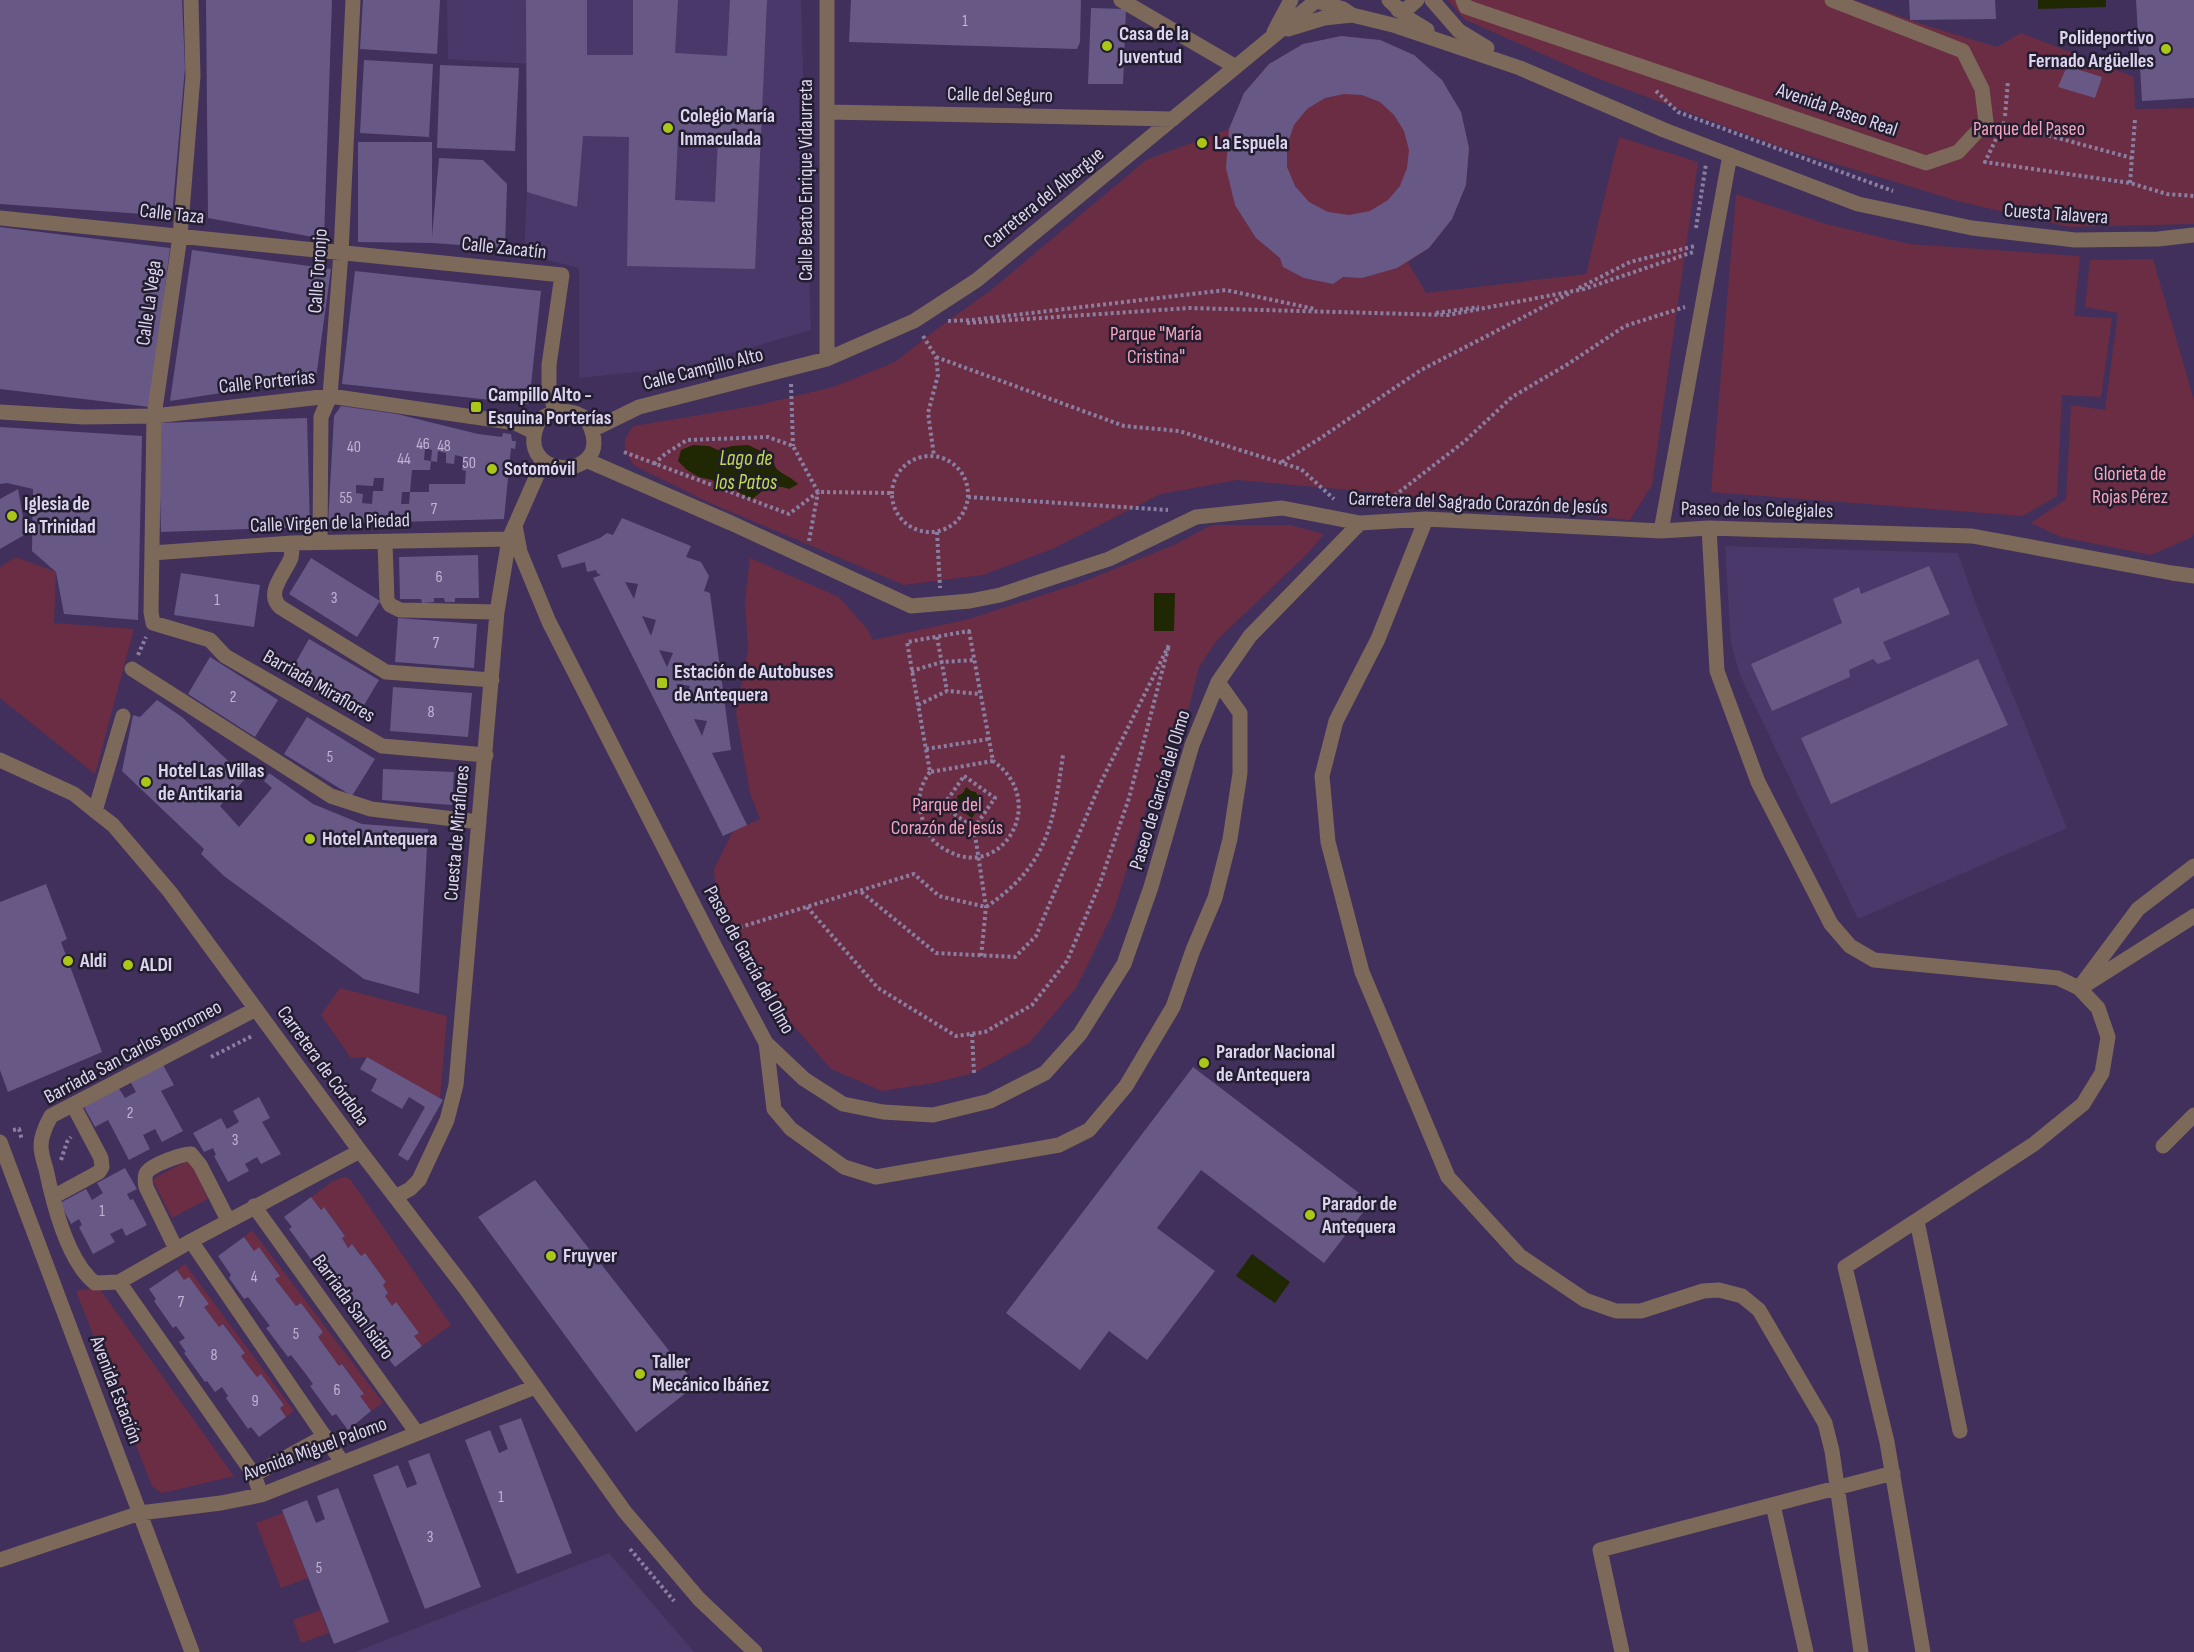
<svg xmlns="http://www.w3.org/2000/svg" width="2194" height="1652" font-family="'Sofia Sans Condensed',sans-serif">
  <rect width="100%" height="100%" fill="#40305b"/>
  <path fill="#4b386a" d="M447,0h354l10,330 -127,37 -105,11v-110l-55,-14 9,-190 -85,-5z
    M1725,546l233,7 19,54 90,221 -209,91 -118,-244 -9,-32z
    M609,1553l85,99h-339z"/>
  <path fill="#6b2d43" d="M1448,0h406l74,26 69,21 24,-14 113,44 1,32 59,-1v116l-125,3 -108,-25 -181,-55 -186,-70 -130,-58z
    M1341,36l39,4 34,15 47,57 8,36 -3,37 -14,34 -23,29 -21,14 18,31 160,-19 33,-137 79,25 -46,323 -22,35 -279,-30 -114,-10 -76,14 -109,55 -69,26 -79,10 -194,-82 -75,-37c-13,-16 -14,-25 -1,-40l125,-21 74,-18 62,-25 47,-37 48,-34 156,-131 83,-31 15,-36 25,-29 34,-20z
    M1736,194l90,30 83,20 171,12 -6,60 38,2 -11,79 -39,-2 -5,101 -34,20 -312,-24z
    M2153,259l41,141v133l-2,4 -41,18 -90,-18 -30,-14 35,-24 5,-94 34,5 13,-97 -33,-6 5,-47z
    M1212,525h78l34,9 -16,19 -91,87 -18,27 -10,40 -21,40 -23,65 -32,101 -37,75 -47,55 -55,30 -41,10 -51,8 -51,-22 -51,-59 -46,-81 -19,-48 -1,-12 19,-38 27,-12 -10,-26 -14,-80 12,-64 -3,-49 5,-42 89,39 28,32 6,11 96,-21 111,-36 96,-39z
    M16,557l40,15 -2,51 80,6 -39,145 -95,-76v-131z
    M340,988l107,28 -7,83 -73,-42 -16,1 -30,-43z
    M187,1161l4,2 17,36 -36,19 -19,-37 3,-4z
    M345,1177l5,2 101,146 -29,21 -8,-10 4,-3 -23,-30 -3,3 -7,-10 3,-3 -5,-8 3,-3 -21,-29 -4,3 -9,-12 -4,3 -6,-9 3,-3 -21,-28 -3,3 -10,-13c12,-7 20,-18 34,-20z
    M252,1230l131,173 -12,8 -11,-15 3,-3 -20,-29 -4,2 -21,-29 5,-5 -22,-29 -5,3 -21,-27 5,-4 -21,-28 -5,4 -10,-14z
    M185,1264l109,147 -8,6 -6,-9 4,-4 -23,-30 -4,3 -16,-21 4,-3 -21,-29 -5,3 -15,-20 4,-3 -24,-24 -7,-10z
    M99,1288l135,188 -67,16 -6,1 -9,-7 -76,-195z
    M283,1513l25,65 -27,10 -25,-65z
    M320,1610l9,23 -28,10 -8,-23z"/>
  <path fill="#202703" d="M2038,0h68v7l-68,2z
    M693,445l16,1 9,4 14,-4 16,-1 13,6h9l4,3c-3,20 11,17 24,30l-9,5c-19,-7 -24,0 -38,11l-17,-11h-9l-13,-9 -13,-3 -12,-7 -9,-9 3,-11z
    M1154,593h21l-1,38h-20z
    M966,787l5,4 5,1 2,5 6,2 -12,19 -18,-13 4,-4 -1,-5 6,-3z
    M1252,1254l38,28 -15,21 -39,-27z"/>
  <path fill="#685886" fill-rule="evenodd" d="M0,0h182l3,68 -13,148 -172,-12z
    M206,0h126l-8,239 -116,-21z
    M363,0h77l-3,54 -77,-5z
    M526,0h61v55h46v-55h45l-3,53 52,3 3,-56h37l-12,269 -128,-3 2,-129 -46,-1 -6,71 -50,-15zM678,136l40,2 -3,64 -40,-2z
    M851,0h230l-1,42 -3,7 -228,-7z
    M1909,0h86l1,19 -86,1z
    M2136,0h58v98l-52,3z
    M1091,8l35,1 -3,75h-35z
    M1341,36l39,4 34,15 28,25 19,32 8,36 -3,37 -14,34 -23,29 -32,20 -35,10 -19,-1 -10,7 -29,-6 -21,-11 -3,-9 -24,-20 -21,-33 -9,-37 3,-39 15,-36 25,-29 34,-20zM1344,94l18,1 18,7 14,13 10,16 5,19 -2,18 -7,18 -12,14 -18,11 -21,4 -21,-3 -19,-10 -14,-16 -8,-19v-22l7,-20 13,-16 18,-11z
    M364,60l69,4 -4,73 -69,-4z
    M440,65l79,3 -4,83 -78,-3z
    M2067,66l35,11 -7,21 -37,-11z
    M358,142h74v95l7,-79 44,2 24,24 -2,64 -73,-5 -74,-1z
    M0,227l170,21 -20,159 -150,-18z
    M192,250l139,19 -15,109 -146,23z
    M355,271l186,20 -12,113 -187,-20z
    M341,406l56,8 81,20 24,3 1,-4 8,1 1,7h4l-1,8 -4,-1 -7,71 -176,5 6,-108zM425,448l7,2 -1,11 6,1 1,-11 8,2v10l8,1 1,-9 8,2 -1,13 4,1 -1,13h-36v8h-19l-1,12h-8l1,-12h8l2,-22h18l1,-9 -7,-1zM374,478h10l-1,13h-10l-1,13 -10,-1 1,-9 -7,-1v-8l17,1z
    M307,418l3,109 -149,5 -3,-109z
    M0,427l142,9 -4,184 -74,-6 -8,-42 -24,-21 1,-62 -26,-6 -7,1z
    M18,489l8,45 -26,15v-50z
    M622,518l69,28 -5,11 15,5 8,14 -5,15 6,2 21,157 -19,3 35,72 -24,11 -130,-258 8,-3 -4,-2 -1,-3 -9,2 -2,-10 -23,6 -5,-13 43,-17 7,-5 6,2zM625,582l13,2 -4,15zM642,616l14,4 -5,16zM659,650l14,3 -6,14zM676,684l14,2 -5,14zM694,719l13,2 -5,15z
    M478,555l1,43h-24v4h-10l-1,-4h-10v4l-12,1 -1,-4h-21l-1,-42z
    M311,558l69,43 -23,36 -68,-43z
    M1929,566l21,48 -67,28 8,17 -13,5 -5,-5 -24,11 1,7 -78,34 -21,-47 91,-41 -9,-24 26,-12 2,7z
    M181,573l79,12 -6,42 -80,-12z
    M398,618l79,6 -3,44 -79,-6z
    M309,639l70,41 -22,37 -69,-41z
    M210,657l68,43 -23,37 -67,-43z
    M1978,659l30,66 -177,79 -30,-66z
    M393,687l79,6 -4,44 -78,-6z
    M157,700l25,17 64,61 -26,28 19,21 33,-39 -8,-7 5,-8 44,31 49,20 66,5 -9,165 -55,-15 -140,-103 -23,-22 3,-5 -82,-78 11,-56 7,2z
    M307,717l68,42 -23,37 -68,-42z
    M383,769l71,3 -2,33 -70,-5z
    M46,884l21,55 -6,3 41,110 -94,40 -8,-22v-168z
    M367,1057l76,43 -35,61 -10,-6 27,-48 -16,-10 -7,12 -31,-18 6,-12 -17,-10z
    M162,1063l12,22 -13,6 22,40 -21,11 -7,-13 -12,6 7,14 -21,11 -21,-40 -13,7 -12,-22 35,-18 7,11 11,-6 -6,-11z
    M1193,1067l178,135 -47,61 -123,-93 -44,58 58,43 -68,89 -38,-29 -29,39 -74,-57z
    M259,1097l11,21 -8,4 19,32 -20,10 -4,-7 -12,7 4,7 -21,11 -14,-26 2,-1 -3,-7 -9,4 -11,-19 28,-15 6,11 12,-7 -6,-11z
    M125,1168l12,21 -10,5 3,6 3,-1 14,26 -21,11 -4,-8 -12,6 5,8 -22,12 -14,-27 3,-2 -3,-6 -8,5 -11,-21 26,-14 6,11 11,-7 -6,-10z
    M535,1180l161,205 -60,47 -158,-215z
    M311,1197l10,13 3,-3 21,29 -3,2 6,10 4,-4 9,12 4,-3 21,29 -3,3 5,8 -3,3 7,10 4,-4 23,31 -5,3 8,10 -27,21 -9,-12 -2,2 -23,-31 3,-1 -7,-9 4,-3 -7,-10 -3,2 -21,-29 3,-2 -8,-11 -5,3 -7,-9 -2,2 -22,-30 3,-2 -8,-10z
    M244,1237l10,14 5,-4 21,29 -5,3 21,27 5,-3 22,29 -5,5 21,29 3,-2 22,30 -4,2 11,15 -23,19 -12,-16 -4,2 -22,-30 3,-2 -8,-11 -14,-18 -3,2 -22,-29 4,-2 -22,-29 -4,2 -15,-21 2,-3 -13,-19z
    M177,1270l7,10 5,-3 20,27 -5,3 15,20 4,-3 22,29 -4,3 8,11 8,10 4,-3 23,31 -4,3 6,9 -27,20 -8,-10 -3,2 -22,-31 2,-2 -6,-9 -7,5 -8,-11 -2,1 -21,-29 2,-1 -7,-10 6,-4 -9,-12 -3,2 -19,-27 2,-2 -7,-10z
    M521,1418l51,135 -55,21 -52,-134 25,-10 9,23 9,-4 -9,-23z
    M429,1453l52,134 -56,22 -52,-134 25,-10 9,23 10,-4 -9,-23z
    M338,1488l51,134 -55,22 -52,-134 25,-10 9,23 9,-4 -8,-23z"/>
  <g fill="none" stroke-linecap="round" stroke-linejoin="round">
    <path stroke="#8a7ea1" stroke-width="4" stroke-dasharray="3 3" stroke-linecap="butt" d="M1656,91l22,21 215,79
      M2005,116l3,-35
      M2002,123l130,35
      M1996,139l-11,23 145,21 37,11 27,2
      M2130,183l5,-63
      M1696,228l10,-64
      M1579,288l51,-26 65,-16
      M1436,313l43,-6
      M948,321l24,-1 254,-30 89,19
      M967,323l222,-15 259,7 136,-26 109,-37v-2
      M923,336l13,21 2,18 -10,38 6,43
      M936,357l188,69 55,5 122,38 33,30
      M791,384l2,62
      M624,452l165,62 29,-22
      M892 494a38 38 0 1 1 76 0a38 38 0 1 1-76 0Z
      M1282,462l37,-23 102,-69 149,-77
      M654,464l11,-10 22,-14 81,-3 25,9 25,46 74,1
      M968,497l200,13
      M1385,503l80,-62 47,-44 56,-33 57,-38 60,-19
      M937,532l3,56
      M809,541l9,-49
      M969,631l24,130 -63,11 -23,-130z
      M937,637l10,54
      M138,655l8,-18
      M911,671l31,-9 32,-2
      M918,705l29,-14 34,3
      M926,749l63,-10
      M930,772c-13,18 -13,31 -6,52 4,13 12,21 24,27 54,30 102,-50 45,-90
      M964,776l31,22 -21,30 -31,-22z
      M974,828l12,79 -5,50
      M807,907l71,81 78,48 29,-4 47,-27 35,-44 33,-78 29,-85 40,-153 -69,139 -64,152 -21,21 -79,-4 -76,-62
      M734,929l180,-55 25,22 47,11c62,-42 67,-82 77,-152
      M972,1034l2,39
      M211,1057l41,-21
      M13,1130l6,-1 3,11
      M61,1160l6,-18 4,-5
      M630,1549l44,52"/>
    <path stroke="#7c695a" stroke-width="15" d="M191,0l2,76 -13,160 -26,180 -3,196 2,11 57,17 15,16 157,90 104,9
      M827,0v359
      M1121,0l115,67
      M1314,0l29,9 9,6 41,10 127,43 144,62 194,74 114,24 103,12 83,-1 36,-4
      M1389,0l20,19 18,11
      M1432,0l27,31 28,17
      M1463,0l3,7 460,156 32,-11 28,-30 -4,-33 -19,-38 -131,-51
      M1398,10l10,-2 9,-8
      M1288,29l36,-11 28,-3
      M1274,32l17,-32
      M827,112l346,7
      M1730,155l-69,376 48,-3 263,8 200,37 22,3
      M0,218l562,57 -13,90v24l6,22
      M555,411c15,0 30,1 36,17 21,56 -83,52 -51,-9z
      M0,412l84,5 70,-1 176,-20 185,27 19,9
      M592,430l47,-23 188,-48 87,-38 63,-41 340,-280
      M586,460l145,63 180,83 59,-5 30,-6 109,-36 87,-42 86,-9 78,15 66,-4 235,12
      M1426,519l-48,120 -42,82 -14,55 6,66 34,130 86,205 72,79 65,44 31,11h25l62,-20 16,-1 23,6 17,14 66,113 7,28 29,201
      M515,525l5,27 29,70 168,329 49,92 38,36 39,25 40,8 50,3 57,-14 55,-28 35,-39 44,-70 27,-77 41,-142 26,-63 32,-46 110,-113
      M1709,528l8,143 41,111 73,142 19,22 24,14 184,18 21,10 19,20 10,29 -6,36 -19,31 -49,40 -189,123 42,175 36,210
      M320,542l1,-125 9,-21 11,-143 12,-253
      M385,542l2,58 3,5 10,5 97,2
      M292,543c0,5 0,10 -1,15 -6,15 -26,35 -11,49l106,65 106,8
      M152,553l140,-10 217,-4
      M132,669l199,127 40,13 108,13
      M0,760l74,34 21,17 18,14 57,67 190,259 105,137 160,224 74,87 56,53
      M95,811l28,-95
      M2087,984l107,-68
      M2079,988l59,-79 56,-43
      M256,1009l-205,107c-5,9 -10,19 -10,30 0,8 3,16 5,23 7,34 21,92 49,114l24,-1 72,-41 169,-90
      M766,1043l8,66 17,20 53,38 32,10 183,-32 30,-15 37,-44 47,-79 20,-57 22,-52 15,-59 10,-66v-60l-22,-31
      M0,1142l192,510
      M2163,1146l31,-31
      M53,1197l46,-25 3,-5 -1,-9 -28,-53
      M395,1197l15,-8 9,-9 28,-60 9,-35 41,-473 12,-73 29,-66 10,-8
      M254,1206l163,227
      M1917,1221l43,210
      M191,1241l151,221
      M176,1249l-30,-62c-1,-5 -2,-11 1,-15 5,-7 36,-19 44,-18l9,11 28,55
      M119,1282l135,193 7,20
      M254,1475l71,-39
      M1773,1505l33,147
      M0,1560l140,-47 81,-10 40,-8 274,-108
      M1622,1652l-22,-102 293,-77"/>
  </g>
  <g fill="#aac718" stroke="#231d30" stroke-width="2">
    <circle cx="1107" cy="46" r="6"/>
    <circle cx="2166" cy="49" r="6"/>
    <circle cx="668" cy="128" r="6"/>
    <circle cx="1202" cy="143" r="6"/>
    <rect x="470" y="401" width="12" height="12" rx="3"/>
    <circle cx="492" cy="469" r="6"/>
    <circle cx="12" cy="516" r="6"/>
    <rect x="656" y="677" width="12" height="12" rx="3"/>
    <circle cx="146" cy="782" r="6"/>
    <circle cx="310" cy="839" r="6"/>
    <circle cx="68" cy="961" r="6"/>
    <circle cx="128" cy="965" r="6"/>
    <circle cx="1204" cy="1063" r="6"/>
    <circle cx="1310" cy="1215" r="6"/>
    <circle cx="551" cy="1256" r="6"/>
    <circle cx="640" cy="1374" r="6"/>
  </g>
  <g text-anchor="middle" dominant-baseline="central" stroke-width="5" stroke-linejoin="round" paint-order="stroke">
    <g font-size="16" fill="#c0b5d5">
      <text x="965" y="21">1</text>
      <text x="423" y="444">46</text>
      <text x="444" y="446">48</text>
      <text x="354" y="447">40</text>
      <text x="404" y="459">44</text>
      <text x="469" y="463">50</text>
      <text x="346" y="498">55</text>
      <text x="434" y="509">7</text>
      <text x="439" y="577">6</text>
      <text x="334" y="598">3</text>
      <text x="217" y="600">1</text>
      <text x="436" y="643">7</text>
      <text x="233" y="697">2</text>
      <text x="431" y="712">8</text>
      <text x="330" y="757">5</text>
      <text x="130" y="1113">2</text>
      <text x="235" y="1140">3</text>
      <text x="102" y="1211">1</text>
      <text x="254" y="1277">4</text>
      <text x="181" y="1302">7</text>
      <text x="296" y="1334">5</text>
      <text x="214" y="1355">8</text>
      <text x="337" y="1390">6</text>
      <text x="255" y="1401">9</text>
      <text x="501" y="1497">1</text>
      <text x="430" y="1537">3</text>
      <text x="319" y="1568">5</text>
    </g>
    <g font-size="20" font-weight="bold" fill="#ddd4ef" stroke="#231d30" text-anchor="start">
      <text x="1119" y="34">Casa de la<tspan x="1119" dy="23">Juventud</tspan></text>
      <text x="2154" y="38" text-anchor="end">Polideportivo<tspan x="2154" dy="23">Fernado Argüelles</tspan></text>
      <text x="680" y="116">Colegio María<tspan x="680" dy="23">Inmaculada</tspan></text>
      <text x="1214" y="143">La Espuela</text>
      <text x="488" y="395">Campillo Alto -<tspan x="488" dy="23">Esquina Porterías</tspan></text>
      <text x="504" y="469">Sotomóvil</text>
      <text x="24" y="504">Iglesia de<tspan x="24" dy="23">la Trinidad</tspan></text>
      <text x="674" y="672">Estación de Autobuses<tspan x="674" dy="23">de Antequera</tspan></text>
      <text x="158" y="771">Hotel Las Villas<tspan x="158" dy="23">de Antikaria</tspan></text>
      <text x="322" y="839">Hotel Antequera</text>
      <text x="80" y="961">Aldi</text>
      <text x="140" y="965">ALDI</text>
      <text x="1216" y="1052">Parador Nacional<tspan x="1216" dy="23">de Antequera</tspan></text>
      <text x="1322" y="1204">Parador de<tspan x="1322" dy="23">Antequera</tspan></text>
      <text x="563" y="1256">Fruyver</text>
      <text x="652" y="1362">Taller<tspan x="652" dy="23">Mecánico Ibáñez</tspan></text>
    </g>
    <g font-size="20" fill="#ddd4ef" stroke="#231d30">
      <text transform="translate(1000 95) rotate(1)">Calle del Seguro</text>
      <text transform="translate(1837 110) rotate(19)">Avenida Paseo Real</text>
      <text transform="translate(806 180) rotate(-90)">Calle Beato Enrique Vidaurreta</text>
      <text transform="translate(1044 198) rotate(-39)">Carretera del Albergue</text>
      <text transform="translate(172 214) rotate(6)">Calle Taza</text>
      <text transform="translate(2056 214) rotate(4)">Cuesta Talavera</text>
      <text transform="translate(504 248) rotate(6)">Calle Zacatín</text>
      <text transform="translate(318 271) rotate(-86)">Calle Toronjo</text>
      <text transform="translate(149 303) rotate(-82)">Calle La Vega</text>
      <text transform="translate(703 369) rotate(-14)">Calle Campillo Alto</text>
      <text transform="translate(267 382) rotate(-6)">Calle Porterías</text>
      <text transform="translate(1478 503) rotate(2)">Carretera del Sagrado Corazón de Jesús</text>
      <text transform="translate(1757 510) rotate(1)">Paseo de los Colegiales</text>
      <text transform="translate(330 523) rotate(-2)">Calle Virgen de la Piedad</text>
      <text transform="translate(319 686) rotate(30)">Barriada Miraflores</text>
      <text transform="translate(1160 790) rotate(-73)">Paseo de García del Olmo</text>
      <text transform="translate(457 833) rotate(-85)">Cuesta de Miraflores</text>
      <text transform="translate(749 960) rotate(61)">Paseo de García del Olmo</text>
      <text transform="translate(133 1052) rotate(-28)">Barriada San Carlos Borromeo</text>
      <text transform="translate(323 1066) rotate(54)">Carretera de Córdoba</text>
      <text transform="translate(353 1307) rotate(54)">Barriada San Isidro</text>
      <text transform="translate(116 1390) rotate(69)">Avenida Estación</text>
      <text transform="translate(315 1449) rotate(-20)">Avenida Miguel Palomo</text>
    </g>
    <g font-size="20" fill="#f6a4bd" stroke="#231d30">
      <text x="2029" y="129">Parque del Paseo</text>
      <text x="1156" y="334">Parque "María<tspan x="1156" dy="23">Cristina"</tspan></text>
      <text x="2130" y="474">Glorieta de<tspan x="2130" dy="23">Rojas Pérez</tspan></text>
      <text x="947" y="805">Parque del<tspan x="947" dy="23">Corazón de Jesús</tspan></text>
    </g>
    <g font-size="21" font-style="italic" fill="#bfdc4c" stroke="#231d30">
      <text x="746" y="458">Lago de<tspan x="746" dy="24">los Patos</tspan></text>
    </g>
  </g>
</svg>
